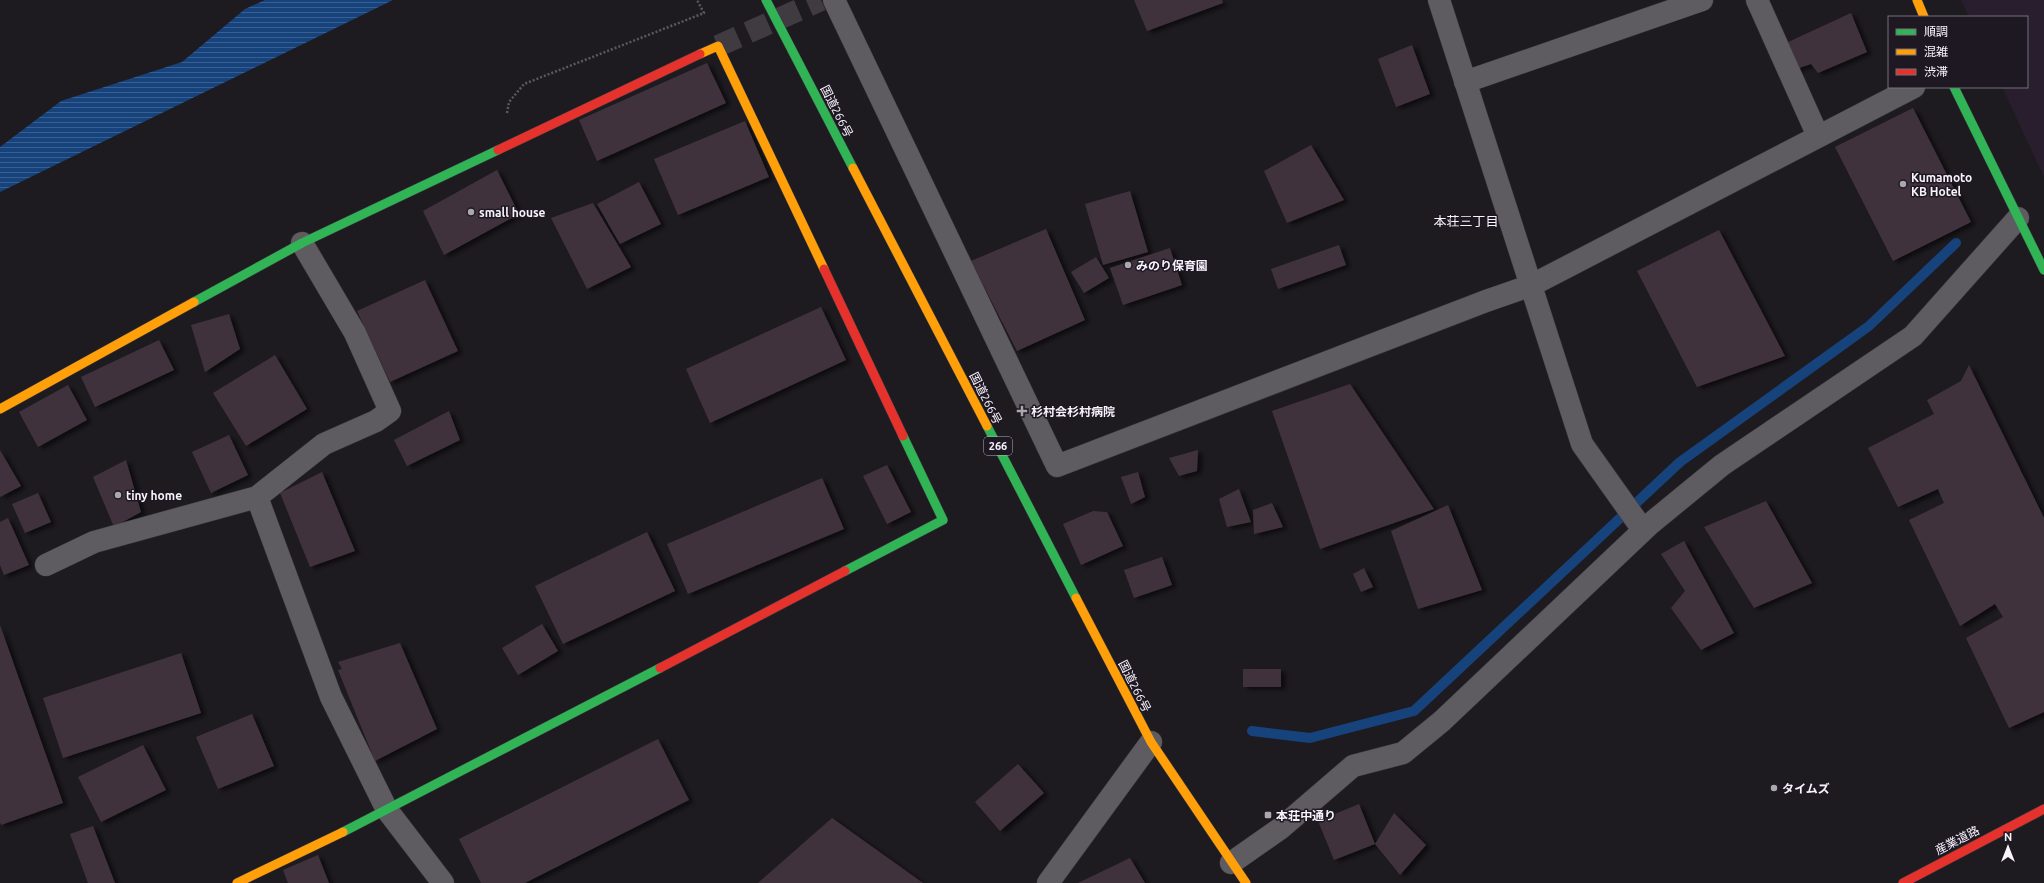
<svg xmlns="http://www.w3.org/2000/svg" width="2044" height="883" font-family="Ubuntu,'Noto Sans JP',sans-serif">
  <defs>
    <pattern id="water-rules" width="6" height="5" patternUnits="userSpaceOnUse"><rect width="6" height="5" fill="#16437c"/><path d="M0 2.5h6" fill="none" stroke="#395f90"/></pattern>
    <filter id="shadow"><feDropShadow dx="4.5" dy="2.5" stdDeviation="2" flood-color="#0009"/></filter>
  </defs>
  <rect width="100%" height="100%" fill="#1e1b20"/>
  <path fill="#281e2e" d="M1961,0h83v177l-42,-90h25v-70h-58z"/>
  <path fill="url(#water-rules)" d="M265,0h128l-393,192v-45l61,-46 121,-39 63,-53z"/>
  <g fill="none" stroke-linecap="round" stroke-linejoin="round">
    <path stroke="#16437c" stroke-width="10" d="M1252,731l58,7 104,-27 266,-249 189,-136 87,-83"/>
  </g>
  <path fill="#40323e" filter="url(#shadow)" d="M1134,0h88l1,3 -76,28z
    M1851,13l16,39 -49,21 -7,-9 -29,10 -9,-25z
    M1412,45l18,49 -34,13 -18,-48z
    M707,63l19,40 -129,58 -18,-41z
    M1913,108l58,114 -78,39 -58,-114z
    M745,121l24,56 -91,38 -24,-56z
    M1311,145l33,55 -57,23 -23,-52z
    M497,170l22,44 -75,41 -21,-44z
    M639,182l22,42 -41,20 -23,-40z
    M1130,191l18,61 -45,13 -18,-61z
    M593,203l38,64 -44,22 -36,-71z
    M1046,229l39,91 -68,31 -46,-90z
    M1719,230l66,126 -88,31 -60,-116z
    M1339,245l7,20 -68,24 -7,-20z
    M1170,248l12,37 -59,20 -13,-37z
    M1096,257l13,21 -25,15 -13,-21z
    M425,280l33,71 -68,31 -33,-71z
    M821,307l25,53 -136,63 -24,-54z
    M229,314l11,35 -35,23 -14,-47z
    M159,340l15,30 -79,37 -14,-30z
    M275,355l32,54 -61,37 -33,-53z
    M1969,365l75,153v194l-35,16 -43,-90 37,-21 -8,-13 -35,22 -51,-106 35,-17 -6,-14 -40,18 -30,-59 66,-34 -7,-14 34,-19z
    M1350,384l84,125 -114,40 -48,-138z
    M68,385l19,35 -49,27 -19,-35z
    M449,411l11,29 -53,26 -13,-26z
    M229,435l19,40 -37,18 -19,-41z
    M0,450l21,36 -21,11z
    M1198,450l-1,21 -18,5 -10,-18z
    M126,460l15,52 -27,15 -21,-50z
    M887,465l24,47 -24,12 -24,-48z
    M322,472l33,79 -45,16 -30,-74z
    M1138,472l7,25 -14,7 -10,-27z
    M822,478l22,51 -156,65 -21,-50z
    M1239,489l12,33 -24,5 -8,-28z
    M38,493l13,29 -26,11 -13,-29z
    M1766,501l46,82 -58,25 -50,-81z
    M1272,503l11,24 -29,7 -1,-24z
    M1448,505l34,85 -64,19 -27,-78z
    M1093,511l14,1 16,34 -42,19 -18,-41z
    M8,518l21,47 -25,10 -4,-10v-43z
    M647,532l28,59 -112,53 -28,-58z
    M1684,541l50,92 -33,17 -30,-42 14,-17 -24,-37z
    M1162,557l10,28 -38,13 -10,-28z
    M1364,568l9,19 -12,5 -8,-18z
    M542,624l16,27 -40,24 -16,-27z
    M0,625l63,178 -62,22 -1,-3z
    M400,643l37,86 -62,32 -37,-91 4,-1 -4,-7z
    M181,653l20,60 -138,45 -20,-60z
    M1243,669h38v18h-38z
    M252,714l22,52 -56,23 -22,-52z
    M658,739l31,61 -164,83h-44l-22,-44z
    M143,745l23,45 -65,32 -23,-45z
    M1018,764l26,29 -44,38 -25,-29z
    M1359,804l16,40 19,-31 32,32 -26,30 -25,-31 -41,16 -16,-39z
    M832,818l91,65h-165z
    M93,826l22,57h-27l-18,-49z
    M318,855l11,28h-41l-5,-13z
    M1130,858l15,25h-67z"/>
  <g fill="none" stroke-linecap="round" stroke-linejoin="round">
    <path stroke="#3f3b41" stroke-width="22" stroke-dasharray="22 11" stroke-linecap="butt" d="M718,46l103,-46"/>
    <g stroke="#3b393d" stroke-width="23">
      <path id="street" d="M834,0l223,466 429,-165 46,-16 382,-198
        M1439,0l143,444 61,86
        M1757,0l61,136
        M1465,82l237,-82
        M302,243l53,90 35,78 -14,10 -52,23 -67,53 74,200 56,113 56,73
        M46,565l48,-23 163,-45
        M1231,863l50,-35 72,-62 50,-13 39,-32 208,-197 72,-59 191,-129 105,-118
        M1048,883l103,-141"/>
    </g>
    <g stroke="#3b393d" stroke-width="10">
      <path id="fast" d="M766,0l87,168
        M1954,87l90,183
        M194,302l108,-59 196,-93
        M987,426l89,172
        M845,571l98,-51 -40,-84
        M343,832l317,-164"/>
    </g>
    <g stroke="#3b393d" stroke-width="10">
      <path id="slow" d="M1917,0l7,17
        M700,54l18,-8 106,223
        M853,168l134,258
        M0,409l194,-107
        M1076,598l75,144 95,141
        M237,883l106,-51"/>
    </g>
    <g stroke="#3b393d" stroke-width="10">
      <path id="jam" d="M498,150l202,-96
        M824,269l79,167
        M660,668l185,-97
        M1903,883l141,-74"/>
    </g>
    <path stroke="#5b595d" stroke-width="2.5" stroke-dasharray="2 2" stroke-linecap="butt" d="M507,113l2,-11 15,-18 180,-71 -7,-13"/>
    <use href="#street" stroke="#5e5c60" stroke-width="22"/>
    <use href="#fast" stroke="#30b455" stroke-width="9"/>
    <use href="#slow" stroke="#ff9f0a" stroke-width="9"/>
    <use href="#jam" stroke="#e5322d" stroke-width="9"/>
  </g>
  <g fill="#aba7ae" stroke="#1e1823" stroke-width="1.5">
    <circle cx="1903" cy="184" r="4"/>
    <circle cx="471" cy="212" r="4"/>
    <circle cx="1128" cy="265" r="4"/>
    <path d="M1020 405h4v4h4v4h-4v4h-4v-4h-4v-4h4z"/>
    <circle cx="118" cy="495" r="4"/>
    <circle cx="1774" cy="788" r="4"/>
    <rect x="1264" y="811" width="8" height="8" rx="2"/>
  </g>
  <g text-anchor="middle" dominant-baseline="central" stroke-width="3" stroke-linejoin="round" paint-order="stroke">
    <rect fill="#1e1823" stroke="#b6b1ba" stroke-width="1" x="984" y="437" width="28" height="18" rx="3"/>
    <g font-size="11" font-weight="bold" fill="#f7f3fb">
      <text x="998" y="446">266</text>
    </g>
    <g font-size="12" fill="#f7f3fb" stroke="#1e1823">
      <text transform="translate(837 111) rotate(63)">国道266号</text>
      <text transform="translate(986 398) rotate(63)">国道266号</text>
      <text transform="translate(1135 686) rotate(63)">国道266号</text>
      <text transform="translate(1957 840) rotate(-27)">産業道路</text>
    </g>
    <g font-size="12" font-weight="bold" fill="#f7f3fb" stroke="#1e1823" text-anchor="start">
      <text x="1911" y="177">Kumamoto<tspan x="1911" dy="14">KB Hotel</tspan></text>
      <text x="479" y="212">small house</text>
      <text x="1136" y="265">みのり保育園</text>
      <text x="1031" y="411">杉村会杉村病院</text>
      <text x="126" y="495">tiny home</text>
      <text x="1782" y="788">タイムズ</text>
      <text x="1276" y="815">本荘中通り</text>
    </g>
    <g font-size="13" fill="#f7f3fb" stroke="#1e1823">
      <text x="1466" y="221">本荘三丁目</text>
    </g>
  </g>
  <rect x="1888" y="16" width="140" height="72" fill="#1e1823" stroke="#757079"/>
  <rect x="1896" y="29" width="20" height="6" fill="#30b455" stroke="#757079"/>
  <text x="1924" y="36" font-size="12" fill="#f7f3fb">順調</text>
  <rect x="1896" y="49" width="20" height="6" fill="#ff9f0a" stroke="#757079"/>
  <text x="1924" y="56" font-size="12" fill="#f7f3fb">混雑</text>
  <rect x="1896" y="69" width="20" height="6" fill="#e5322d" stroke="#757079"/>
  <text x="1924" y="76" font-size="12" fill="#f7f3fb">渋滞</text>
  <g transform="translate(2008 847)" stroke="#1e1823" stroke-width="3" paint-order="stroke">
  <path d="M0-3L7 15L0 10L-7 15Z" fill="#f7f3fb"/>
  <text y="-6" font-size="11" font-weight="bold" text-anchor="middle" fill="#f7f3fb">N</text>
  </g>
</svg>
